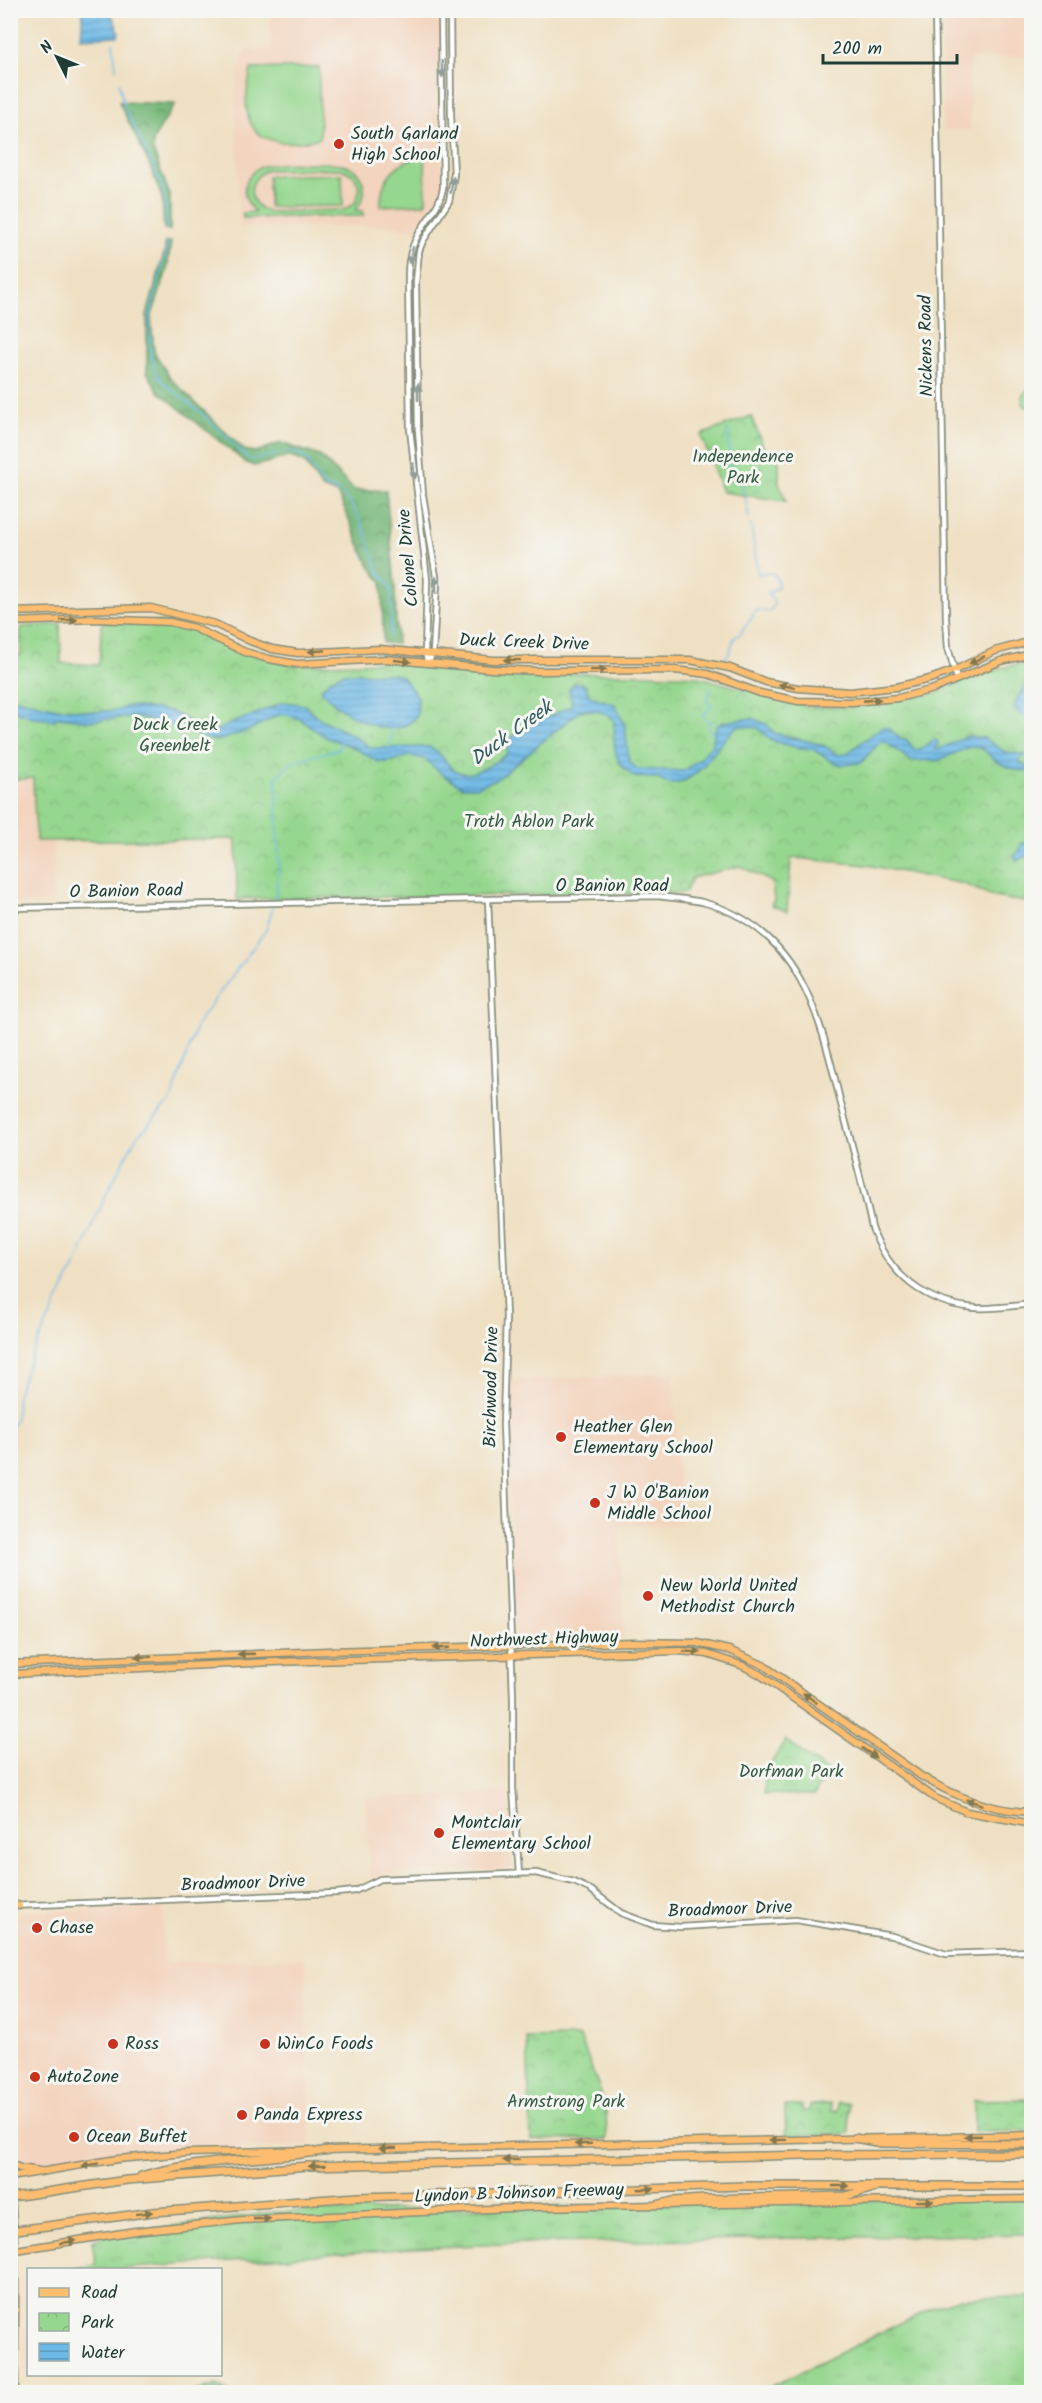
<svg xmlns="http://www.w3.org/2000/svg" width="1042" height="2403" font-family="Kalam,sans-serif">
  <defs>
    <pattern id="grass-tufts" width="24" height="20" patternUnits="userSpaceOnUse" patternTransform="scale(1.5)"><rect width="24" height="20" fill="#96d78f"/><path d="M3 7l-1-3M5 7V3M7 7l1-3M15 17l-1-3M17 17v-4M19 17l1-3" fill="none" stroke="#81b97c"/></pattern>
    <pattern id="forest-crowns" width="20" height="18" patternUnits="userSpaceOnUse" patternTransform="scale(1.5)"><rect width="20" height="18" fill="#78b87a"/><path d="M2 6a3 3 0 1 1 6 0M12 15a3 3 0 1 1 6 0" fill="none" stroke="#629765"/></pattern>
    <pattern id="park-crowns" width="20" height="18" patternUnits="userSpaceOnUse" patternTransform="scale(1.5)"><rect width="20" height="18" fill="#96d78f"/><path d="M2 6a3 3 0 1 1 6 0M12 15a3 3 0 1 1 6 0" fill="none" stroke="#81b97c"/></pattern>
    <pattern id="water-rules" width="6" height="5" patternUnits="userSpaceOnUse" patternTransform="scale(1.5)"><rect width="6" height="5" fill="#6eb9e7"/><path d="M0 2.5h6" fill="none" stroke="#5a98bc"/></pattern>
  </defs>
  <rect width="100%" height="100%" fill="#f6f6f2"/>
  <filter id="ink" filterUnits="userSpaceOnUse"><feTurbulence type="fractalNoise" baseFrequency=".0167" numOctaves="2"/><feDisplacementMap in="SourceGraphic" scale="12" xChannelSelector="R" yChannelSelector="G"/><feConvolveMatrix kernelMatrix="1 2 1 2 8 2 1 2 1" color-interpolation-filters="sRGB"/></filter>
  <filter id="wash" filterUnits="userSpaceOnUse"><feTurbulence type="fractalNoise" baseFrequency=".008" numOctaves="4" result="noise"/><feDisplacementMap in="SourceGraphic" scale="24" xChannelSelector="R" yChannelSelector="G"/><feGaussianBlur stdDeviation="1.35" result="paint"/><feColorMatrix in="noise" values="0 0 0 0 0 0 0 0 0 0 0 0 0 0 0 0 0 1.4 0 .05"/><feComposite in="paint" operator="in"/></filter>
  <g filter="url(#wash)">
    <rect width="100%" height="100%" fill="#efe0c3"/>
    <path fill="#f3d4be" d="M270,11h169l3,174 -3,14 -22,33 -22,-6 -155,1 -5,-135 8,-38 5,-4 22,-1z
      M942,11h89v41l-5,4 -56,2v72h-27z
      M33,778l3,63h17v61l-42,2v-124z
      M673,1373l8,151 -62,2 5,112 -109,2 -9,-241 2,-18z
      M509,1792l3,77 -121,3 -21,6 -4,-80z
      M163,1907l2,55 140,-4 5,188 -193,6 -68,11h-34l-4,-6 -1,-17v-228z"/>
    <path fill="url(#grass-tufts)" stroke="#5a8a62" stroke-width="1.5" d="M1031,2197v37l-504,9 -113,5 -296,21 -51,1 29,-6 -4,-23 11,-5 171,-24z
      M1031,2297v95h-271l173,-85 27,-9z"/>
    <path fill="url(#forest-crowns)" stroke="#4c7a57" stroke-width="1.5" d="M119,102l56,2 -22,36v10l17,46v34l-6,-1 -2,-31 -12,-32z
      M165,242h6l-4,28 -16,48 3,34 17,27 73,71 11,2 26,-9 39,13 34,34h32l9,95 2,59 -14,-1 -1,-61c-22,-24 -29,-60 -45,-88l-15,-6 -17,-25 -8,-4 -9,-2 -34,9 -9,-4 -87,-71 -11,-19v-57l18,-65z
      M216,2385l12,7h-36z"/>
    <path fill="url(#park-crowns)" stroke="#5a8a62" stroke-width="1.5" d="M1031,386v23l-8,-4 -1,-9z
      M751,416l14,35 14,10v22l7,18 -64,-9 -21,-57z
      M102,622h61l30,7 51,24 51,12 89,-3 109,11 155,1 48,2 112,31h48l80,-14 51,-21 44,-12v243l-37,-6 -30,-13 -97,-19 -72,-7 -4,1 -4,52 -16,-6 3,-5 -2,-18 -32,-16 -48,12 -7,15 -448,6 -1,-60 -200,2 -3,-63 -22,2 -1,-124 11,-1v-28l39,-3 1,39 38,2z
      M785,1740l44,33 -15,22 -50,-1 2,-22z
      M580,2037l26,70 1,32 -76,1 -4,-102z
      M1031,2099v32l-57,1v-32z
      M838,2103h11v31l-63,1 -1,-29h17v5h7l1,-6 21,-1v7h7z"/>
    <path fill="#96d78f" stroke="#5a8a62" stroke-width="1.5" fill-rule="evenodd" d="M319,67l1,71c-27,7 -67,11 -73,-27 -3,-13 2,-29 4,-42z
      M414,158h11l1,43 -2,3 -43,2c-1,-24 10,-40 33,-48z
      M343,164c22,7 28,30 12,46l8,1v5l-120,2v-5l12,-1c-7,-7 -12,-15 -10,-25 2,-10 9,-18 18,-21 12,-4 66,-3 80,-2zM342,169l11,6 7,13 -5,15 -11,7 -76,2c-22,-8 -22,-33 -1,-42z
      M342,174l1,32 -74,1 -1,-31z"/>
    <path fill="url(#water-rules)" stroke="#467b8e" stroke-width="1.5" d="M83,11h27l9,21 -1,4 -37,2z
      M344,673l49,1 8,2 17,21 -1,18c-22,32 -75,-1 -95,-23l-1,-3 11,-11z
      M1031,678v15l-2,7 2,17 -11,-3 -6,-5 1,-7z
      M574,683h7l5,3 3,10 26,8 10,22 4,36 9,7 45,2 17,-12 12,-15 4,-17 7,-5 29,-4 14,6 8,9 49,12 15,10 8,-1 36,-27 6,1 13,11h5l9,11c9,0 14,-10 22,-10l1,5 -3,3 2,2 31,-14 16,2 21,14 21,3 -7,5 2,4 6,2 4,-2v8l-14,-2 -18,-7 -18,-15 -9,-2 -33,14 -28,1 -27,-20 -6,3 -17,19 -18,2 -9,-2 -20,-13 -19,-3 -23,-6 -14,-13 -20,-2c-21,15 -38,58 -67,58 -7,0 -12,-6 -18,-6 -7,-1 -12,0 -19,-1 -5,-5 -14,-11 -16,-17 -13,-31 15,-48 -37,-50l-84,69 -20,8h-14l-21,-13 -17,-15 -15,-3 -22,6h-9l-28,-16 -24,-8 -27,-19 -13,-4h-9l-28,15 -33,11 -17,-4 -20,-10 -34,-8 -16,-2 -41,4 -29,-4 -7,3 -18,-2 -25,-9 1,-11 46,10 38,4 24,-2 9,-4 42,5 32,17 12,3 70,-29 21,3c16,21 46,24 65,43l60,-1c8,4 12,9 17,16 19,23 40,3 59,-8l6,-18 10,-11 27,-9 23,-12 -3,-15z
      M1031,841v18l-6,-3 -8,5 -3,-5 5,-4 3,-9h6z"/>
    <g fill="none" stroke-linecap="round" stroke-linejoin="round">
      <path stroke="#6eb9e7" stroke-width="1.5" d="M113,42l3,27
        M119,83l5,24 39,79 4,43
        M168,243l-19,76 2,37 6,18 9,11 39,31 44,43c16,2 31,-10 46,-6 16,4 17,20 27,31 5,6 14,4 20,10 19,19 28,51 36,76 3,6 8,9 11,15 5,11 1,39 1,52
        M1027,402l5,1
        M727,430l4,39c14,8 14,34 18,49
        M723,660l6,-6 5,-16 6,-4 17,-24 12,2 5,-7 -1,-5 -6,-6 11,-7c0,-15 -7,-16 -20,-13l-7,-49
        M711,688l-5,13 4,3v4l-8,8 8,6 -1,9 5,2
        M390,750l1,-22
        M274,901l5,-31 -3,-93 18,-16 45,-12 2,-7
        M10,1430l6,-12 1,-23 15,-41 45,-92 29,-67 29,-56 36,-39 27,-78 68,-92 7,-24"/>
    </g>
  </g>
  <g filter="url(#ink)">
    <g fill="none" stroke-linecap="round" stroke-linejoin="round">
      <g stroke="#878e7c" stroke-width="8">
        <path id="minor" d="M935,10l11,609 2,29 9,31
          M428,663l5,-10 4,-70 -14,-88 -5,-66 -2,-147 3,-31 4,-10 26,-40 5,-27 -3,-59 -1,-105
          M428,663l-3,-10 2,-73 -17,-151 -2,-153c0,-13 2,-25 8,-37 8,-18 24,-31 27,-51l-2,-178
          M488,900l18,416 -3,108 10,272v92l6,86
          M10,908l647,-12c15,2 31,3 45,6 97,25 118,114 138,198 11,42 23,85 32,128 17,47 53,76 104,80 18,1 37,-2 56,-4
          M10,1906l327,-13 18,-2 25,-12 156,-6 38,9 17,8 30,23 32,12 28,2 115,-7 96,16 54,18 86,-3"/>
      </g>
      <g stroke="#878e7c" stroke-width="9">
        <path id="major" d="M10,612l141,-4 64,16 35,17 22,8 26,4 82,-4 114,11h196l40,8 36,14 32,6 52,4 46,-5 34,-8 25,-9 40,-19 37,-10
          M10,622l85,-3 75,3 24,6 51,24 24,7 28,5 88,-5 107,10 47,2 136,-1 33,4 52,19 38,8 54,1 46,-4 36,-9 67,-28 31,-7
          M10,1664l318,-13 305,-9 64,1 32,7 34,15 158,111c34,21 70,35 111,36
          M10,1674l264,-12 407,-11 26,3 34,11 18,9 176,124 32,14 65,12
          M10,1902l9,4
          M324,2150l708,-15
          M10,2164l10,4 20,3
          M10,2177l107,-18 70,-6 124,-3
          M10,2189c8,67 4,135 5,203
          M10,2251l125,-20 107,-11 293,-13 497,-8"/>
      </g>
      <g stroke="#878e7c" stroke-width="10">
        <path id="highway" d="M855,2138l26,5 151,1
          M141,2176c61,-18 125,-15 188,-26
          M19,2196l108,-16 181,-14 498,-11 226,-1
          M656,2205l17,-4 32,-2 141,-3 28,-8
          M24,2229l129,-17 204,-15 388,-11h287"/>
      </g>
      <use href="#minor" stroke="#fff" stroke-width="4.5"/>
      <use href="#major" stroke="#fcbd6f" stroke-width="6"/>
      <use href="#highway" stroke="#fcbd6f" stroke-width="7"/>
      <g stroke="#878e7c" stroke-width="10" stroke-linecap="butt">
        <path id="highway-bridge" d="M10,2197l9,-1
          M10,2231l14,-2"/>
      </g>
      <use href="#highway-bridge" stroke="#fcbd6f" stroke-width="7"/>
    </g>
    <defs><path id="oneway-solid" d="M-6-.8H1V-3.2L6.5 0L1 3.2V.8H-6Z" transform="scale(1.5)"/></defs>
    <g fill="#8f9e9a">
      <use href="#oneway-solid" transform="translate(442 69) rotate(88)"/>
      <use href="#oneway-solid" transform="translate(452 185) rotate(-80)"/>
      <use href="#oneway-solid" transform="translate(411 255) rotate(105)"/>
      <use href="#oneway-solid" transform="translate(418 392) rotate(-90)"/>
      <use href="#oneway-solid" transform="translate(414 471) rotate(85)"/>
      <use href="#oneway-solid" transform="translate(436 585) rotate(-91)"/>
    </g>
    <g fill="#82774f">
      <use href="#oneway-solid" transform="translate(69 620) rotate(-2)"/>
      <use href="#oneway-solid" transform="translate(317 651) rotate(176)"/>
      <use href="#oneway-solid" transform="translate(512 660) rotate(-179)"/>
      <use href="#oneway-solid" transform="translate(977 660) rotate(154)"/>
      <use href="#oneway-solid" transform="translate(403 661) rotate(6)"/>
      <use href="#oneway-solid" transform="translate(598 670) rotate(-1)"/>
      <use href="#oneway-solid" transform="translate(787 686) rotate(-169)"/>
      <use href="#oneway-solid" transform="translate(872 700) rotate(-5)"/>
      <use href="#oneway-solid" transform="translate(441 1648) rotate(178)"/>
      <use href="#oneway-solid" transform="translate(692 1652) rotate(5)"/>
      <use href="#oneway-solid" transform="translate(246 1654) rotate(178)"/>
      <use href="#oneway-solid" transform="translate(143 1657) rotate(178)"/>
      <use href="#oneway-solid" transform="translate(810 1698) rotate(-144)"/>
      <use href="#oneway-solid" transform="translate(869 1753) rotate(35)"/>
      <use href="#oneway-solid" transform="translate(974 1802) rotate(-162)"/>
      <use href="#oneway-solid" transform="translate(973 2136) rotate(179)"/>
      <use href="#oneway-solid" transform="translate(778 2140) rotate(179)"/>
      <use href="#oneway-solid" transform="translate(583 2144) rotate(179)"/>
      <use href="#oneway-solid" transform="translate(388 2148) rotate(179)"/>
      <use href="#oneway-solid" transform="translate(511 2160) rotate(179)"/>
      <use href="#oneway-solid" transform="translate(90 2165) rotate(170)"/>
      <use href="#oneway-solid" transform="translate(317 2166) rotate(179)"/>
      <use href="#oneway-solid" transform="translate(841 2186)"/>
      <use href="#oneway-solid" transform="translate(646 2189) rotate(-2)"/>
      <use href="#oneway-solid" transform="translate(925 2201) rotate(-1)"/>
      <use href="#oneway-solid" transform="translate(144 2213) rotate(-7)"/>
      <use href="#oneway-solid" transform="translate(262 2219) rotate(-2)"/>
      <use href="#oneway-solid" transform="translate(68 2242) rotate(-9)"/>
    </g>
  </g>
  <g fill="#c8321e" stroke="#f6f6f2" stroke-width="2">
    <circle cx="339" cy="144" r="6"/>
    <circle cx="561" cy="1437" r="6"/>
    <circle cx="595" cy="1503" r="6"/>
    <circle cx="648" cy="1596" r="6"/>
    <circle cx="439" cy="1833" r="6"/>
    <circle cx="37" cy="1928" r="6"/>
    <circle cx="113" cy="2044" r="6"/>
    <circle cx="265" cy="2044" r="6"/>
    <circle cx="35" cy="2077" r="6"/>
    <circle cx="242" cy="2115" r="6"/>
    <circle cx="74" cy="2137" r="6"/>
  </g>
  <g text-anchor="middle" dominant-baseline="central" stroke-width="6" stroke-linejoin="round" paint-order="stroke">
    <g font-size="18" fill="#1f3d34" stroke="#f6f6f2" text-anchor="start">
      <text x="351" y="134">South Garland<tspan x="351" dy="21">High School</tspan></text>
      <text x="573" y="1427">Heather Glen<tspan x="573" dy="21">Elementary School</tspan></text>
      <text x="607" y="1493">J W O'Banion<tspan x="607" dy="21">Middle School</tspan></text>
      <text x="660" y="1586">New World United<tspan x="660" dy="21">Methodist Church</tspan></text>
      <text x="451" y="1823">Montclair<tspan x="451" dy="21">Elementary School</tspan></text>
      <text x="49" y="1928">Chase</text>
      <text x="125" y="2044">Ross</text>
      <text x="277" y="2044">WinCo Foods</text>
      <text x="47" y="2077">AutoZone</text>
      <text x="254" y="2115">Panda Express</text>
      <text x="86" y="2137">Ocean Buffet</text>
    </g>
    <g font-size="18" fill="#1f3d34" stroke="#f6f6f2">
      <text transform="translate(927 346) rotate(-91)">Nickens Road</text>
      <text transform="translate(409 558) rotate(-95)">Colonel Drive</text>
      <text transform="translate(524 643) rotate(2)">Duck Creek Drive</text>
      <text x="612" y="886">O Banion Road</text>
      <text transform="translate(126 892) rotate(-1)">O Banion Road</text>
      <text transform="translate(492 1387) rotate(-89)">Birchwood Drive</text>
      <text transform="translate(544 1640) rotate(-2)">Northwest Highway</text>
      <text transform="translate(243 1884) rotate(-2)">Broadmoor Drive</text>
      <text transform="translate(730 1910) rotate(-2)">Broadmoor Drive</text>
      <text transform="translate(519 2194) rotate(-2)">Lyndon B Johnson Freeway</text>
    </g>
    <g font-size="18" fill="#375c46" stroke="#f6f6f2">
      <text x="743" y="457">Independence<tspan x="743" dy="21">Park</tspan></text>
      <text x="175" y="725">Duck Creek<tspan x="175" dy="21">Greenbelt</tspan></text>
      <text x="529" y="822">Troth Ablon Park</text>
      <text x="791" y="1772">Dorfman Park</text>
      <text x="566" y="2102">Armstrong Park</text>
    </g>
    <g font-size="20" font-style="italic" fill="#335c61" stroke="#f6f6f2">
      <text transform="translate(512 734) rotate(-36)">Duck Creek</text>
    </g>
  </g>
  <rect width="1042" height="2403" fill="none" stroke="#f6f6f2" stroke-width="36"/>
  <rect x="27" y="2268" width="195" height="108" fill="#f6f6f2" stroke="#a0aca6" stroke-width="1.5"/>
  <rect x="39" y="2288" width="30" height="9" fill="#fcbd6f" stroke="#a0aca6" stroke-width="1.5"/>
  <text x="81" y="2298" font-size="18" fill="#1f3d34">Road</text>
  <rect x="39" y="2313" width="30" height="18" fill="url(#park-crowns)" stroke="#a0aca6" stroke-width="1.5"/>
  <text x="81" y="2328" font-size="18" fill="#1f3d34">Park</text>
  <rect x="39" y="2343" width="30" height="18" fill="url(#water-rules)" stroke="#a0aca6" stroke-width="1.5"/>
  <text x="81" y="2358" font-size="18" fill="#1f3d34">Water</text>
  <g transform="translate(57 57) rotate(313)" stroke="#f6f6f2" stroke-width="4.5" paint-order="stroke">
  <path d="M0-4.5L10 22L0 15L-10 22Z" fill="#1f3d34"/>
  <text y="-9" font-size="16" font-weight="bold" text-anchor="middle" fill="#1f3d34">N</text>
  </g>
  <path d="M823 54v9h134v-9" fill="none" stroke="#1f3d34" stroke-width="3"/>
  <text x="832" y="54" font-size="18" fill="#1f3d34" stroke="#f6f6f2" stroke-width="4.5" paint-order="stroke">200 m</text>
</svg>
